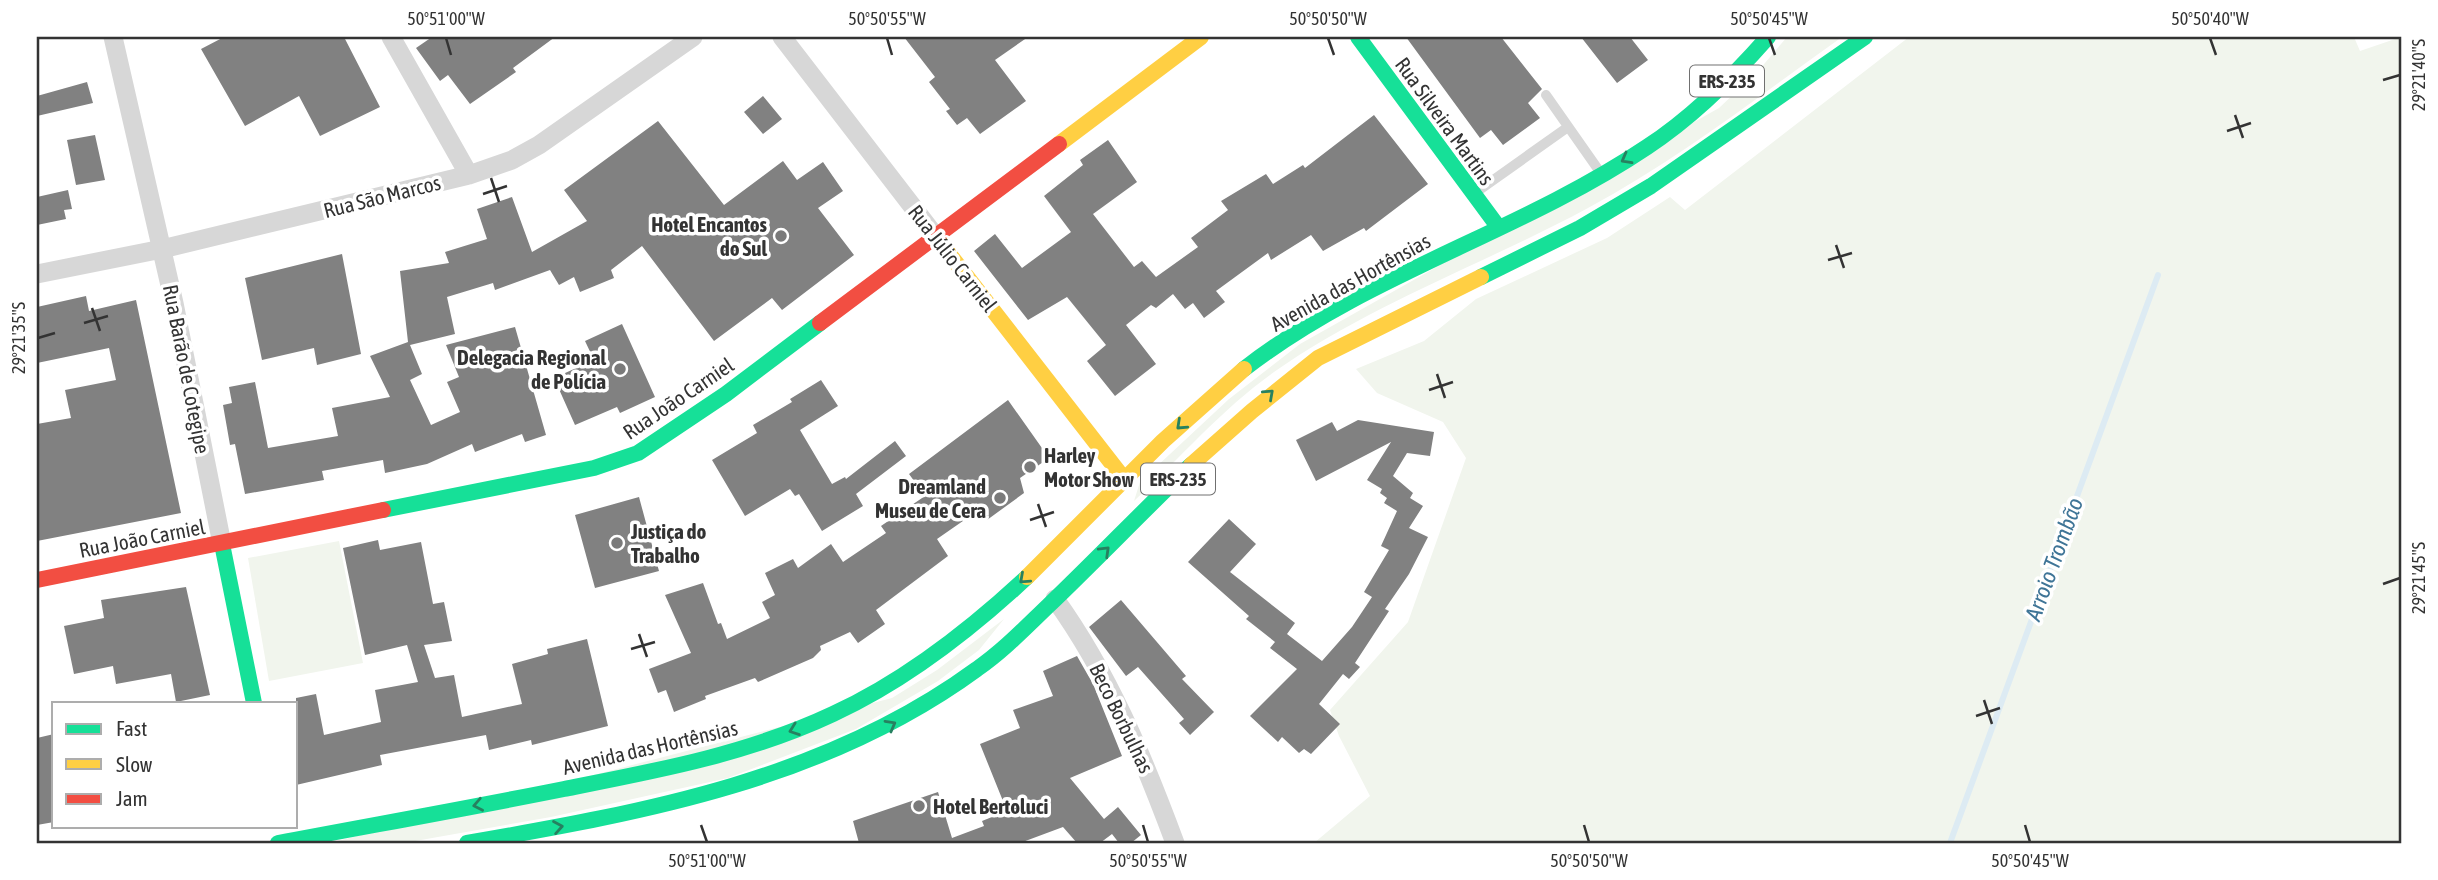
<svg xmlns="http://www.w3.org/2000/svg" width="2438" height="880" font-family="'Asap Condensed',sans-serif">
  <rect width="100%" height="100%" fill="#fff"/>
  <path fill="#f1f5ed" d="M1787,37h55c-83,59 -164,123 -254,171 -104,56 -217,96 -314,164 -51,36 -94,86 -140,129l6,-19 89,-83 71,-55 419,-236 40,-38z
    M1909,37h445l6,14 41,-14v806h-1087l56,-47 -31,-60 -9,-26 78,-88 58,-164 -23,-36 -66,-29 -21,-24 68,-28 52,-42 131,-61 63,-41 15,13z
    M339,541l24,122 -94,18 -21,-123z
    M1004,619l-25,31 -41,31 -82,48 -128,49 -177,39 -147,26h-74l562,-145 45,-28z"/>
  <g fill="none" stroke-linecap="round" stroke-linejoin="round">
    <path stroke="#ddebf3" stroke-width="6" d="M1950,843l208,-568"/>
  </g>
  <path fill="#818181" d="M224,37h120l36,70 -60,29 -21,-40 -54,30 -44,-77z
    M432,37h123l-42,31 3,4 -46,32 -22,-29 -8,6 -24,-33z
    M904,37h124l-33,23 31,41 -46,33 -13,-16 -10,7 -11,-14 4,-2 -21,-27 6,-5z
    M1406,37h95l41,52 -14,14 12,15 -37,27 -12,-15 -11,8z
    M1581,37h49l18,23 -31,23z
    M87,82l6,21 -56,13v-20z
    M763,96l19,23 -19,15 -19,-22z
    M1374,115l54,69 -62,47 -2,-3 -41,23 -12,-16 -40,25 -3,-7 -52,38 9,11 -21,16 -11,-15 -8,6 -12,-15 -17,14 -5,-3 -25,20 30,39 -41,32 -28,-35 19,-16 -39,-48 -39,23 -54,-69 21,-17 27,34 49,-36 -27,-36 39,-31 -3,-5 28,-20 29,42 -44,32 41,53 8,-6 14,16 42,-30 -7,-9 37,-28 -7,-9 45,-27 7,10 30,-19 2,3z
    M658,121l66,84 59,-44 14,19 26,-18 20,29 -25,17 36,47 -72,55 -10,-12 -58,43 -72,-95 -31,24 3,8 -34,14 -6,-15 -15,8 -9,-15 -55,20 -2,-7 -46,14 8,37 -45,11 12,29 -12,6 21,45 29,-13 -13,-30 12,-5 -13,-32 69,-18 31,108 -21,7 -3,-8 -47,18 -3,-8 -45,20 -42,9 -2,-13 -61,11 2,9 -79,14 -10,-50 -5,1 -7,-40 9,-2 -3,-16 26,-5 13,66 70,-12 -6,-28 58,-11 -20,-41 38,-14 -8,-71 49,-8 -4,-11 42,-13 -10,-30 35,-12 20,55 55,-31 -23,-31z
    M95,135l10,45 -29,5 -9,-45z
    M68,190l4,19 -8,1 2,9 -29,6v-28z
    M342,254l19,100 -44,11 -3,-17 -52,12 -17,-82z
    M86,296l3,15 47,-11 45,213 -144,28v-117l34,-6 -6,-28 51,-10 -7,-32 -72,15v-56z
    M622,324l33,73 -35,16 -3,-6 -42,18 -21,-47 40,-18 -9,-19z
    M821,380l17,26 -38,24 32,54 13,-7 1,2 49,-38 11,15 -50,38 7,12 -41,25 -23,-37 -4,2 -5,-7 -45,27 -33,-56 45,-27 -4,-8 39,-23 -2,-3z
    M1008,400l41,58 -29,20 4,15 -37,27 -14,-6 -36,25 11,17 -72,54 9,14 -27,19 -8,-11 -30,14 1,4 -8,8 -55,24 -3,-4 -50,18 1,3 -32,13 -8,-22 -8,3 -9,-24 42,-16 -26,-58 38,-12 15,41 3,-1 6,16 43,-21 -8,-16 13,-7 -10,-22 28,-14 5,9 33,-24 12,18 43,-29 -5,-7 44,-30 -16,-22z
    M1358,420l76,12 -4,24 -23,-3 -14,23 20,17 -3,5 13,8 -14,22 19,9 -19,37 -24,35 4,2 -34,52 5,4 -11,12 -6,-5 -24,30 21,20 -29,30 -7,-5 -5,4 -17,-16 -4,5 -28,-26 47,-47 -27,-21 5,-6 -29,-23 3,-3 -61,-54 41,-43 27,25 -26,28 65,51 -8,11 35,27 30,-34 20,-30 -8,-5 25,-42 -8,-4 16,-35 -13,-8 3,-5 -7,-5 2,-4 -15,-9 24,-38 -75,39 -20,-41 36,-18 5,9z
    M639,497l20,74 -64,17 -20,-73z
    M378,540l2,10 41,-8 12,62 11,-2 8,39 -28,4 11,33 19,-3 8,42 60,-13 -10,-40 36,-10 -1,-5 40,-10 21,87 -76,19 -1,-5 -42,10 -3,-15 -106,20 2,10 -86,20v-87l20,-4 8,41 57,-13 -6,-32 43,-8 -11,-37 -42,10 -22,-107z
    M186,587l24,108 -34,7 -5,-28 -55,10 -3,-18 -39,8 -10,-48 40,-8 -3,-18z
    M1121,600l65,76 -4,3 32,33 -24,23 -11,-12 5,-4 -46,-52 -12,9 -37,-49z
    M1077,656l16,28 29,72 -52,22 34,41 14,-12 23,28 -10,8h-12l-7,-9 -12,9h-23l-14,-16 -43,16h-161l-6,-22 85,-29 14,46 32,-12 -2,-5 25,-10 -27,-67 40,-16 -7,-18 40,-14 -10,-25z
    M54,734v88l-17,3v-87z"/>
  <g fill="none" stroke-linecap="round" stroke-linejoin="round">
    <path stroke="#d7d7d7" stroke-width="10" d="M1546,95l54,77
      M1475,193l93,-66"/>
    <path stroke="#d7d7d7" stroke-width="19" d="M113,37l61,266 48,241
      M391,37l78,138
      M782,37l154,200
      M37,274l125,-25 307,-74 43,-15 27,-15 154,-108
      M1055,599c54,75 88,158 120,244"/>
    <path stroke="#16e098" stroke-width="16" d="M1358,37l141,191
      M1481,277l99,-49 71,-42 214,-149
      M1244,369c122,-95 275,-136 403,-222 46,-30 85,-69 121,-110
      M383,510l211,-42 44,-15 88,-59 94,-71
      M222,544l32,159
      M278,843c95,-18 191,-35 286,-54 92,-18 184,-35 269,-75 72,-33 136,-83 194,-137
      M467,843c179,-31 360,-64 510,-174 26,-18 48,-41 71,-63 48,-46 95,-95 143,-141"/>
    <path stroke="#ffcf43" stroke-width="16" d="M1059,144l142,-107
      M936,237l188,242
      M1191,465l61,-54 66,-53 163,-81
      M1027,577l136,-136 81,-72"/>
    <path stroke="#f24e42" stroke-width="16" d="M820,323l239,-179
      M37,580l346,-70"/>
  </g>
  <defs><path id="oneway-chevron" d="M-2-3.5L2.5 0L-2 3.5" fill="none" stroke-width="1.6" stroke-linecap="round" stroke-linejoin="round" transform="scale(1.75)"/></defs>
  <g stroke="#268160">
    <use href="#oneway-chevron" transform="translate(1626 159) rotate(151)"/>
    <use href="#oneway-chevron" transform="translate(1269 394) rotate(-42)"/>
    <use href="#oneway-chevron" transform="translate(1181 425) rotate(137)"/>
    <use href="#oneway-chevron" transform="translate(1105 551) rotate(-44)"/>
    <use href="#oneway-chevron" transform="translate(1024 579) rotate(138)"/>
    <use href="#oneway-chevron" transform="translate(891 725) rotate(-29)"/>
    <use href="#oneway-chevron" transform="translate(794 730) rotate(160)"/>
    <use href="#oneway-chevron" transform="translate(478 805) rotate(169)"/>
    <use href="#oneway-chevron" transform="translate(558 827) rotate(-10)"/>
  </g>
  <path fill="none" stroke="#333" stroke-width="2.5" d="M446,38l5,17M887,38l5,17M1328,38l6,17M1769,38l6,17M2210,38l6,17M2383,80l17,-5M2235,115l8,23M2227,131l24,-8M491,178l8,24M483,194l24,-8M1836,245l8,23M1828,260l24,-7M92,308l8,23M84,323l24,-7M38,338l17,-5M1437,374l8,24M1429,390l24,-8M1038,504l8,23M1030,520l24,-8M2383,584l17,-6M639,634l8,23M631,649l24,-7M1984,700l8,24M1976,716l24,-8M701,825l6,17M1143,825l5,17M1584,825l5,17M2025,825l5,17"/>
  <g fill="#7a7a7a" stroke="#fff" stroke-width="2.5">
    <circle cx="781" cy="236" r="7"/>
    <circle cx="620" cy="369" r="7"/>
    <circle cx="1030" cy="467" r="7"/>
    <circle cx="1000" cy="498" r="7"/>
    <circle cx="617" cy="543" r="7"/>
    <circle cx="919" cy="806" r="7"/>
  </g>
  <g text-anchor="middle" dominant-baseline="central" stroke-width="7" stroke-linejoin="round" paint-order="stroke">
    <g fill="#fff" stroke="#707070" stroke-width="2">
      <rect x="1690" y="65.5" width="74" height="31" rx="5"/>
      <rect x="1141" y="463.5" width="74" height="31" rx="5"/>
    </g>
    <g font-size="19" font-weight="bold" fill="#333">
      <text x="1727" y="81">ERS-235</text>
      <text x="1178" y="479">ERS-235</text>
    </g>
    <g font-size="21" fill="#333" stroke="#fff">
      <text transform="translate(1445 121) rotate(54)">Rua Silveira Martins</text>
      <text transform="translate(382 196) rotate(-14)">Rua São Marcos</text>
      <text transform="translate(953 258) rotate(52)">Rua Júlio Carniel</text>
      <text transform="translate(1350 282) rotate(-29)">Avenida das Hortênsias</text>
      <text transform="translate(187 369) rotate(79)">Rua Barão de Cotegipe</text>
      <text transform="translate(678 398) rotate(-34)">Rua João Carniel</text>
      <text transform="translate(142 538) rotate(-11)">Rua João Carniel</text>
      <text transform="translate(1122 718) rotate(64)">Beco Borbulhas</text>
      <text transform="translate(650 747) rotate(-13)">Avenida das Hortênsias</text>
    </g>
    <g font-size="21" font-weight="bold" fill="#333" stroke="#fff" text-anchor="end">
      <text x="767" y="224">Hotel Encantos<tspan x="767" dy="24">do Sul</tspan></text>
      <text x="606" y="357">Delegacia Regional<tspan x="606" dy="24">de Polícia</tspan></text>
      <text x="1044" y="455" text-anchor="start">Harley<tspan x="1044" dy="24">Motor Show</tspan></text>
      <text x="986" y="486">Dreamland<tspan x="986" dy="24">Museu de Cera</tspan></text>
      <text x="631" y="531" text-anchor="start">Justiça do<tspan x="631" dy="24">Trabalho</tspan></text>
      <text x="933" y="806" text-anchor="start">Hotel Bertoluci</text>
    </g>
    <g font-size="23" font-style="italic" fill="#3f7597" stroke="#fff">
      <text transform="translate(2054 559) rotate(-70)">Arroio Trombão</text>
    </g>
  </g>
  <rect width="2438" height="880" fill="none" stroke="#ffffff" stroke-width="77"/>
  <rect x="52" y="702" width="245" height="126" fill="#ffffff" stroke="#adadad" stroke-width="2"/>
  <rect x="66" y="724" width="35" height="10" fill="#16e098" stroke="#adadad" stroke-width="2"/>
  <text x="116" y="736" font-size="21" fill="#333333">Fast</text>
  <rect x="66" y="759" width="35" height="10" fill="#ffcf43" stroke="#adadad" stroke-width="2"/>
  <text x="116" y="772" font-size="21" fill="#333333">Slow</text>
  <rect x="66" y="794" width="35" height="10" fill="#f24e42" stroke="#adadad" stroke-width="2"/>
  <text x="116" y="806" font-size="21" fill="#333333">Jam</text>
  <rect x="38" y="38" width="2362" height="804" fill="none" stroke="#333" stroke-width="2.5"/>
  <g font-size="18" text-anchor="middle" fill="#333">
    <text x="446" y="25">50°51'00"W</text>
    <text x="887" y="25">50°50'55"W</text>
    <text x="1328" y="25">50°50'50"W</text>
    <text x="1769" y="25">50°50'45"W</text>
    <text x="2210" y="25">50°50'40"W</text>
    <text transform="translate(2419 75) rotate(-90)" y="6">29°21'40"S</text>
    <text transform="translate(19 338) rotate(-90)" y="6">29°21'35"S</text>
    <text transform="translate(2419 578) rotate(-90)" y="6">29°21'45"S</text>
    <text x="707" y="867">50°51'00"W</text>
    <text x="1148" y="867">50°50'55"W</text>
    <text x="1589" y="867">50°50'50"W</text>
    <text x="2030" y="867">50°50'45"W</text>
  </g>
</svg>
